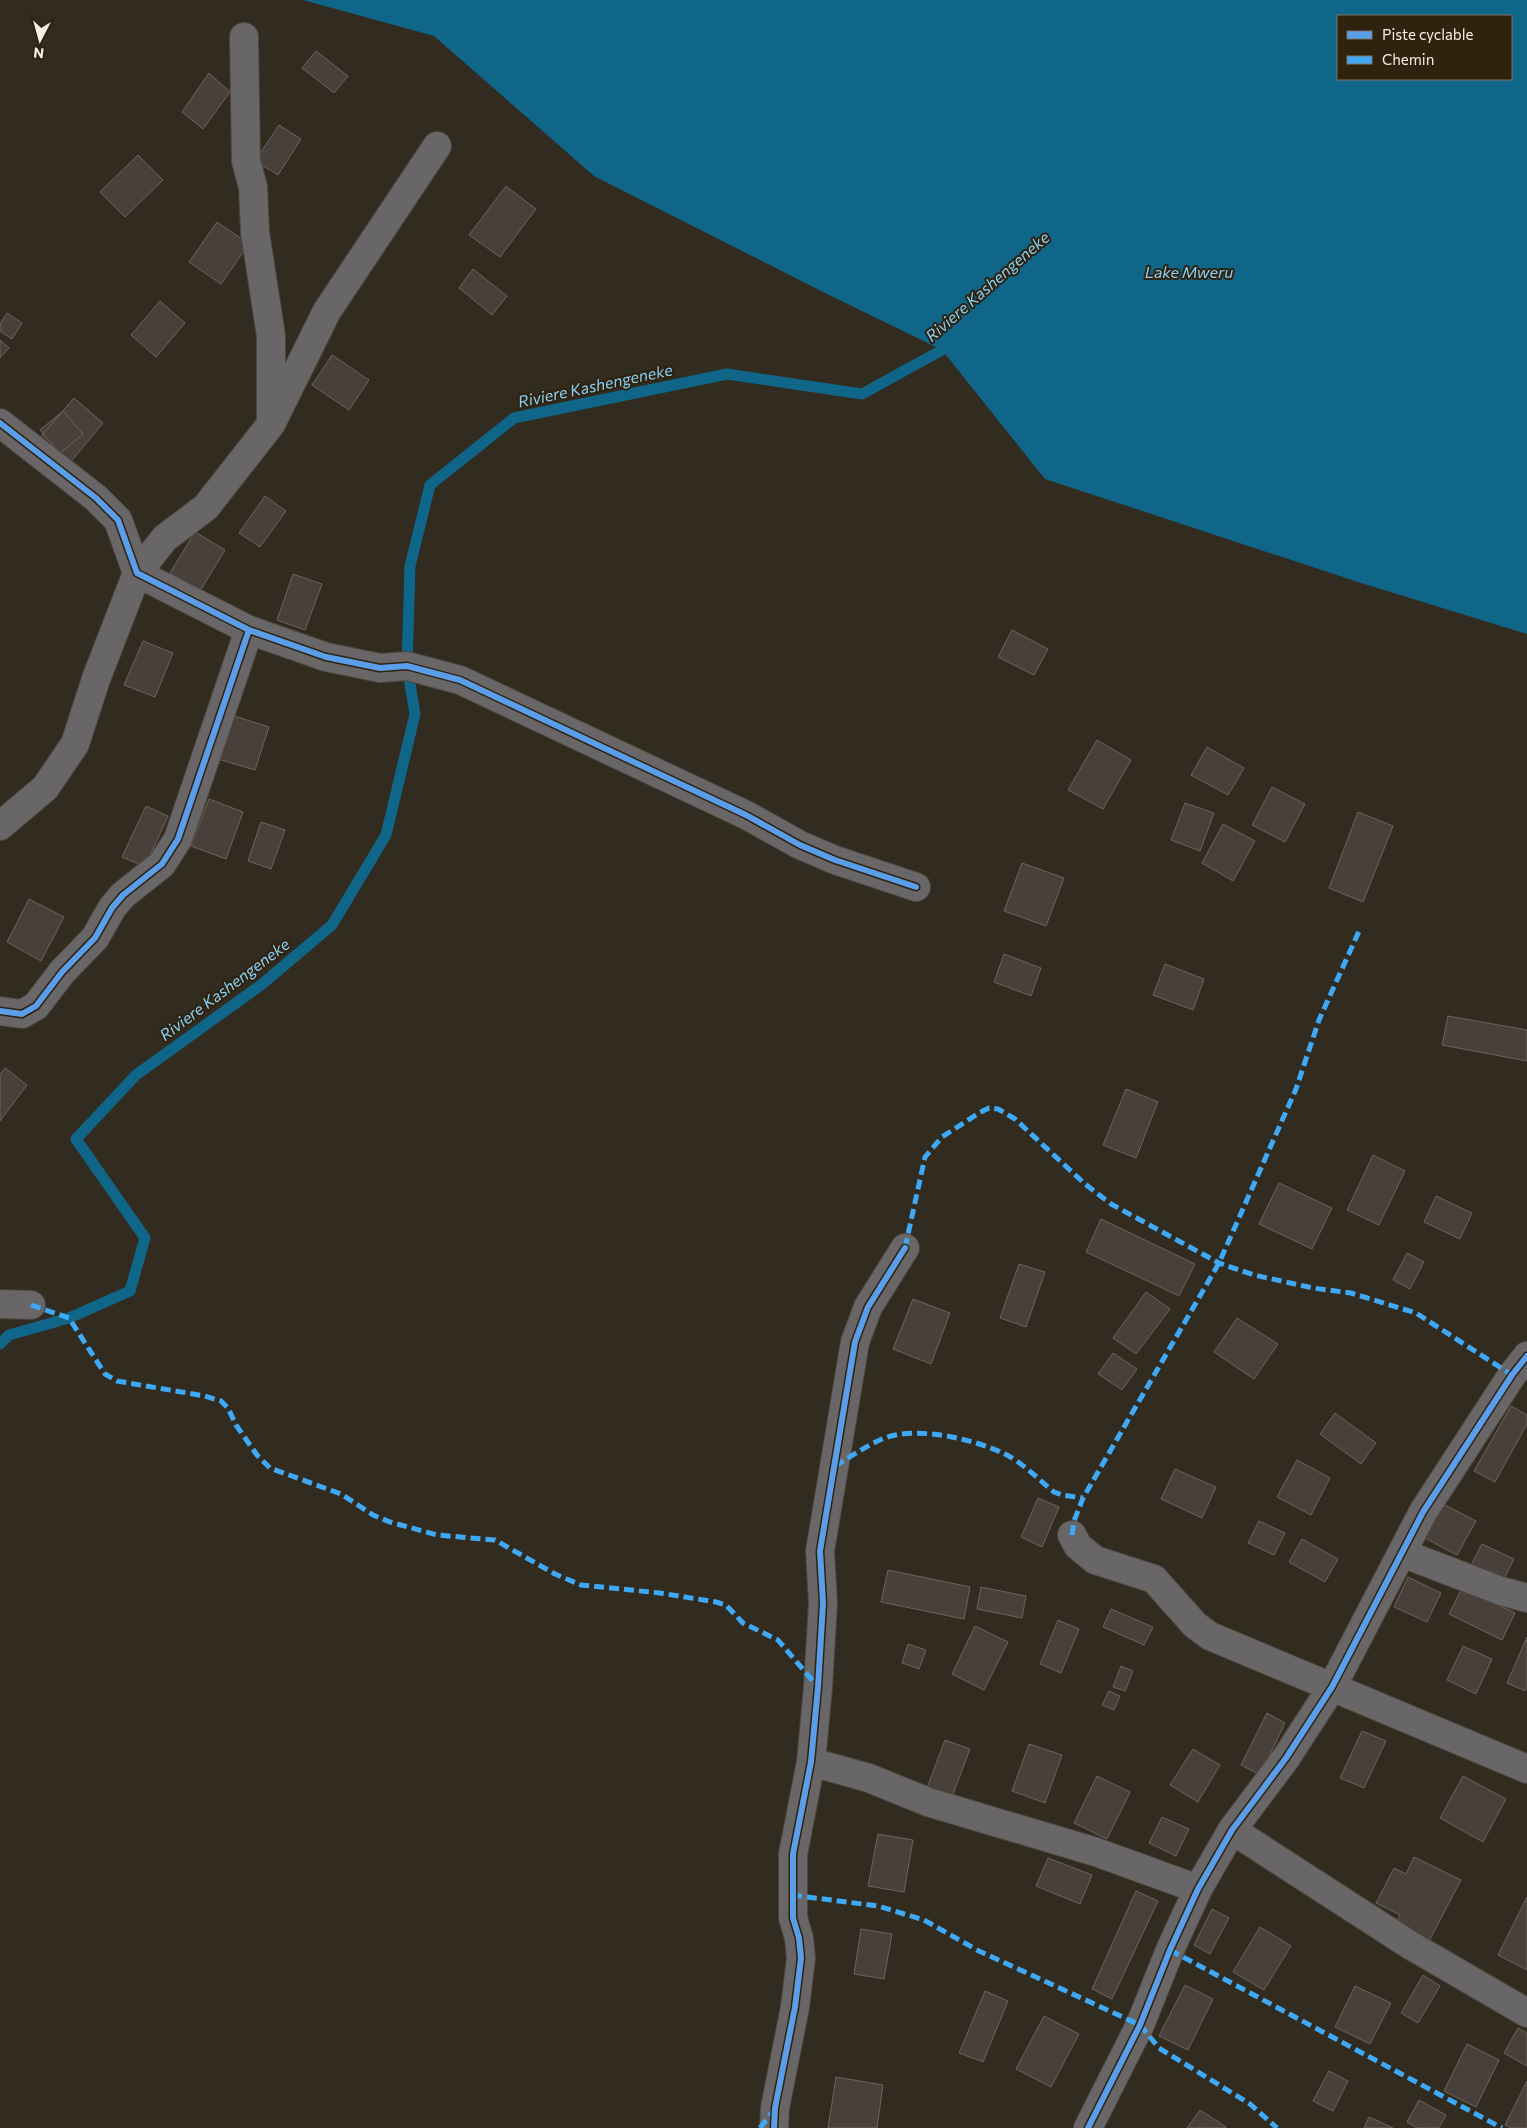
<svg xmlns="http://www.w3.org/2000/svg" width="1527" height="2128" font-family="Commissioner,sans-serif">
  <rect width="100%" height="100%" fill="#322b20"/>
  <path fill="#0f6689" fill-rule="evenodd" d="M303,0h1224v634l-169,-52 -313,-103 -103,-129 -119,-58 -229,-116 -160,-140zM1338,16h173v63h-173z"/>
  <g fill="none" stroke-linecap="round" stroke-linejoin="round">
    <path stroke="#0f6689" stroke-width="11" d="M0,1344l9,-9 60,-17 61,-27 15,-53 -69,-99 60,-64 125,-90 71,-60 54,-90 29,-121 -8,-48 3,-100 20,-81 84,-67 213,-44 135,20 80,-44 10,-9"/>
  </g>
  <path fill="#49403b" stroke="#6d645e" d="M316,51l32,25 -14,17 -32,-25z
    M209,73l21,19 -27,37 -21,-17z
    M279,125l22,14 -23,36 -23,-14z
    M138,155l25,25 -38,37 -25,-25z
    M506,186l30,23 -36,48 -31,-22z
    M217,222l32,22 -28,40 -32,-22z
    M473,269l34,27 -15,19 -33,-27z
    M160,301l25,22 -29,34 -25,-22z
    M7,313l15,10 -10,16 -12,-8v-7z
    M0,340l9,8 -9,10z
    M332,355l37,25 -20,30 -37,-25z
    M74,398l29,25 -35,42 -30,-25z
    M63,411l20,23 -23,19 -20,-23z
    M265,496l21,15 -26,36 -21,-14z
    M195,532l30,18 -25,41 -30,-18z
    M293,574l29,10 -17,46 -28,-10z
    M1012,630l36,19 -14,26 -36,-18z
    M143,641l30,12 -18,44 -31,-12z
    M231,715l38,12 -14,43 -37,-11z
    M1097,740l34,20 -28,49 -35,-19z
    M1207,747l37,21 -16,27 -37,-20z
    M1272,787l33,17 -20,38 -33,-17z
    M209,799l34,13 -17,47 -35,-13z
    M1185,803l29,10 -14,38 -29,-11z
    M146,806l22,10 -23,51 -23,-10z
    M1358,812l35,14 -30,76 -34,-14z
    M261,822l24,8 -14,39 -23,-8z
    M1223,824l32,17 -22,40 -31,-18z
    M1022,863l42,15 -18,48 -42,-15z
    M29,899l35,18 -23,44 -34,-19z
    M1004,954l37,14 -10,28 -37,-14z
    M1165,964l39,15 -11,31 -40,-15z
    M1448,1016l79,14v31l-85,-16z
    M5,1068l22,17 -27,36v-46z
    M1126,1089l32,13 -22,56 -33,-13z
    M1373,1155l32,16 -26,54 -32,-15z
    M1279,1183l53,25 -20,41 -53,-25z
    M1436,1196l36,17 -12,26 -36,-17z
    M1101,1219l94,45 -16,32 -93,-44z
    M1407,1253l17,9 -14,27 -17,-9z
    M1019,1264l26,8 -19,55 -26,-9z
    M1146,1292l24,17 -34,45 -23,-16z
    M913,1299l37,14 -19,51 -38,-15z
    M1237,1318l41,26 -24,35 -40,-27z
    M1113,1353l24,16 -15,21 -24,-16z
    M1511,1406l16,9v9l-32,58 -21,-11z
    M1335,1413l41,30 -15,21 -41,-30z
    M1297,1460l33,18 -19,37 -34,-18z
    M1175,1469l41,18 -14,31 -41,-19z
    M1038,1498l21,9 -17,40 -21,-10z
    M1441,1503l35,18 -19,34 -34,-18z
    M1259,1521l26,12 -11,22 -26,-12z
    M1302,1539l36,20 -13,23 -36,-20z
    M1482,1544l32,15 -12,24 -32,-16z
    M888,1570l82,17 -6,32 -83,-17z
    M1408,1577l33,16 -14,29 -33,-15z
    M981,1587l45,9 -4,22 -45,-9z
    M1462,1588l53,25 -13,27 -53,-26z
    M1111,1609l42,18 -9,18 -41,-18z
    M1058,1620l21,9 -18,44 -21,-9z
    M975,1626l33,16 -24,48 -32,-16z
    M1527,1637v50l-2,4 -18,-8z
    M908,1644l18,6 -7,19 -17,-6z
    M1463,1646l29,13 -16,35 -29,-14z
    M1121,1666l12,5 -8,20 -12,-4z
    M1109,1691l11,5 -6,14 -12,-5z
    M1267,1713l18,10 -25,52 -19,-10z
    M1362,1731l24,10 -22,47 -24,-10z
    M945,1740l25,9 -18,48 -25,-9z
    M1029,1744l33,11 -17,48 -33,-12z
    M1193,1749l27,16 -22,37 -28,-17z
    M1097,1776l33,16 -23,47 -33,-16z
    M1463,1776l43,23 -23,43 -43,-24z
    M1162,1817l27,12 -13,27 -27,-13z
    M878,1834l35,6 -9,52 -36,-6z
    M1414,1857l47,23 -33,63 -33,-17 5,-11 -24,-12 18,-35 12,6z
    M1048,1858l44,17 -12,29 -44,-18z
    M1136,1891l22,10 -46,98 -20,-10z
    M1527,1897v73l-29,-15z
    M1212,1909l17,9 -19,36 -16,-9z
    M1260,1927l31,19 -27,44 -31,-18z
    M861,1929l31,5 -8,45 -30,-5z
    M1423,1975l17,11 -22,37 -17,-10z
    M1185,1985l28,14 -25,51 -29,-14z
    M1355,1986l36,17 -21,41 -35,-17z
    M985,1991l23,10 -25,61 -24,-9z
    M1044,2016l35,18 -28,53 -35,-18z
    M1518,2028l9,5v33l-23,-13z
    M1467,2044l32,16 -23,47 -32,-16z
    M1329,2071l19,10 -15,30 -20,-10z
    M836,2077l47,8 -6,43h-49z
    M1527,2081v47h-16l-6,-3z
    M1419,2100l27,15 -7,13h-22l-10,-6z
    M1200,2110l26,17v1h-39z
    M1369,2117l24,11h-29z"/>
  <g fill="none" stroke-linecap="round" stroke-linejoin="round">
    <g stroke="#4c463d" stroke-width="30">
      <path id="minor" d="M244,37l2,124 7,26 2,45 16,104v82
        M0,423l96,75 22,22 19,53 112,57 77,27 54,11 27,-2 53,14 286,135 54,30 35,15 81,27
        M0,826l45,-38 30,-44 21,-65 41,-106 28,-35 41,-31 65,-83 56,-113 110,-165
        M0,1011l22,3 14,-8 26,-34 33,-34 17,-30 11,-13 39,-31 16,-25 71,-209
        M0,1304l31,1
        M1072,1535l6,11 17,14 59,19 41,46 15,11 317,133
        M1402,1553l99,38 26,7
        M811,1762l58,16 59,24 168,50 102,37
        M1232,1830l178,115 117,68
        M774,2128l1,-20 20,-101 6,-49 -2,-20 -6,-20v-64l18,-92 7,-75 5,-84 -3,-52 35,-209 13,-35 37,-59
        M1088,2128l52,-103 30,-75 28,-61 34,-59 54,-72 46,-71 91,-175 89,-137 15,-19"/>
    </g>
    <use href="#minor" stroke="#696667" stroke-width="28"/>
    <path stroke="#3fa9f5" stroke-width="5" stroke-dasharray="10 5" stroke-linecap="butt" d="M905,1248l20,-91 17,-20 37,-24 10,-5 9,1 17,10 70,65 26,20 108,59 35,12 59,13 38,5 65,20 96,62
      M31,1305l38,13 36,56 12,7 88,15 16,5 7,7 8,17 21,30 13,13 71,26 32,21 17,7 47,13 58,5 60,34 26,11 79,8 56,9 10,3 17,18 35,17 40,47
      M835,1466c15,-9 31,-20 47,-27 33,-14 92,0 123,15 18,9 34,26 49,38l8,3 21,3
      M1072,1535l2,-14 9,-23 136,-235 77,-174 23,-69 41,-91
      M792,1895l86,11 46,14 55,31 161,74 19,23 91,56 27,24
      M1170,1950l332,178
      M760,2128l14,-18"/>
    <g stroke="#2f220f" stroke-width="9">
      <path id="cycleway" d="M0,423l96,75 22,22 19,53 112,57 77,27 54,11 27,-2 53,14 286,135 54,30 35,15 81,27
        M0,1011l22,3 14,-8 26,-34 33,-34 17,-30 11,-13 39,-31 16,-25 71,-209
        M774,2128l1,-20 20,-101 6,-49 -2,-20 -6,-20v-64l18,-92 7,-75 5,-84 -3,-52 35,-209 13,-35 37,-59
        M1088,2128l52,-103 30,-75 28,-61 34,-59 54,-72 46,-71 91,-175 89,-137 15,-19"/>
    </g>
    <use href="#cycleway" stroke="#5a9eea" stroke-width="6"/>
  </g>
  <g text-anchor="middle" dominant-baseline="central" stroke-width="4" stroke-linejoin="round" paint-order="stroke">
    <g font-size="16" font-style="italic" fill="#87d1f9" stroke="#2f220f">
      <text x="1189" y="271">Lake Mweru</text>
      <text transform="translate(987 286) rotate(-41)">Riviere Kashengeneke</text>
      <text transform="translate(595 385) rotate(-12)">Riviere Kashengeneke</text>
      <text transform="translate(224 989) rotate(-37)">Riviere Kashengeneke</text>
    </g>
  </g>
  <rect x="1337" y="15" width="175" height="65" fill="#2f220f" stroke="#7f7464"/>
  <rect x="1347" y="31" width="25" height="8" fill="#5a9eea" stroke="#7f7464"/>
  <text x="1382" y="40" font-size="15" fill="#f7efe3">Piste cyclable</text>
  <rect x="1347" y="56" width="25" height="8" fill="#3fa9f5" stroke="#7f7464"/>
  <text x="1382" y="65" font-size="15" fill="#f7efe3">Chemin</text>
  <g transform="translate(40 40) rotate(186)" stroke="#2f220f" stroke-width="4" paint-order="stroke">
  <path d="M0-4L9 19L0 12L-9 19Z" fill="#f7efe3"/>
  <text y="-8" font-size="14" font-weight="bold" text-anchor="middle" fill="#f7efe3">N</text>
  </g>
</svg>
